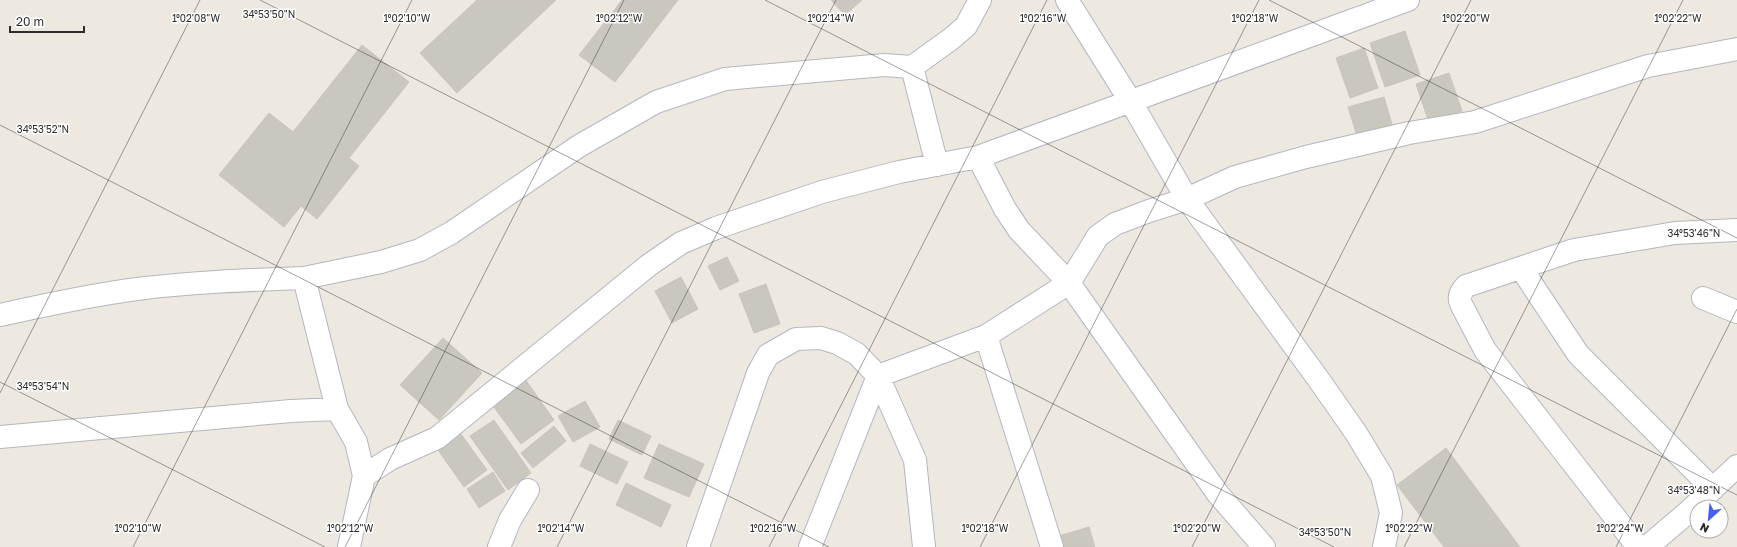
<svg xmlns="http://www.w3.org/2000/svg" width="1737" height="547" font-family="'Golos Text',sans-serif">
  <rect width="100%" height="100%" fill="#eee9e0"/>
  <path fill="#cac7bf" stroke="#cac5ba" d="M477,0h79l-99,93 -37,-40z
    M622,0h56l-63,82 -36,-27z
    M831,0h31l-17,15z
    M1405,31l15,44 -35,12 -15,-44z
    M362,45l47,37 -60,76 10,8 -42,53 -16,-13 -17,21 -65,-52 50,-62 24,19z
    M1364,48l14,40 -28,10 -14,-40z
    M1449,73l13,38 -33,12 -13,-39z
    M1384,97l9,31 -35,11 -10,-32z
    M727,257l12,24 -19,9 -12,-24z
    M681,277l17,32 -26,14 -17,-32z
    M766,284l14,40 -26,9 -15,-39z
    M443,338l39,35 -43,47 -39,-35z
    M525,379l29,41 -33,24 -30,-41z
    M585,401l15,26 -27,15 -15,-26z
    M494,420l37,53 -23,17 -38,-54z
    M618,420l33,16 -9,19 -33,-16z
    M554,426l12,15 -33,27 -12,-15z
    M461,434l26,36 -23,17 -26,-37z
    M590,444l38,18 -11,22 -37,-18z
    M659,444l45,20 -15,33 -45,-19z
    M1446,448l74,99h-76l-47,-62z
    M493,472l12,19 -26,17 -12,-19z
    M626,483l45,22 -10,22 -45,-22z
    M1089,527l6,20h-33l-3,-11z"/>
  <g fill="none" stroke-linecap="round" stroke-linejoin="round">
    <g stroke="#b4b6c0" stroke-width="24">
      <path id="street" d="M1067,0l64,102 56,97 132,181 37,53 26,43 9,37 -7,34
        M912,67l39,-28 15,-13 14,-26
        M978,157l430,-157
        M1521,268l57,86 135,135
        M1703,298l34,14
        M0,315c45,-10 91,-20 137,-26 55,-7 111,-9 167,-11
        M986,336l66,211
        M337,409l-33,-131 77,-16 39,-12 31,-17 128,-87 77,-44 69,-23 159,-14 28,2 25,98
        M0,437l291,-26 46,-2 19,33 8,34 -15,71
        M364,476l26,-17 47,-21 212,-173 32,-22 35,-15 106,-36 77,-20 79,-15 27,52 14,21 50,53 29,-47 17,-12 34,-13 38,-12 48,-22 71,-20 103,-24 66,-11 173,-56 89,-17
        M499,547l11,-27 18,-30
        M698,547l60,-174 10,-18 28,-16 25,-1 16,5 20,11 21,22 37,84 9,87
        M810,547l68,-171 108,-40 83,-53 149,211 46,53
        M1638,547l-153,-197 -24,-46c-3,-7 0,-13 5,-18l108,-36 101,-17 62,-3
        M1647,547l40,-34 50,-47"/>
    </g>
    <use href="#street" stroke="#fff" stroke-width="22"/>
  </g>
  <path fill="none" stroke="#2d2d2d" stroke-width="1" stroke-opacity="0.45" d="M260,0l1074,547M765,0l972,495M1269,0l468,238M0,125l829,422M0,382l325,165M0,393l200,-393M133,547l279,-547M345,547l279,-547M557,547l279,-547M769,547l278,-547M980,547l279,-547M1192,547l279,-547M1404,547l279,-547M1616,547l121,-238"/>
  <g font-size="10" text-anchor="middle" fill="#2d2d2d" stroke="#fff" stroke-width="3" stroke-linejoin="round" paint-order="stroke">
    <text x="269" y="18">34°53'50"N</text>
    <text x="196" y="22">1°02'08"W</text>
    <text x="407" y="22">1°02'10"W</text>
    <text x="619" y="22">1°02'12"W</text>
    <text x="831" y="22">1°02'14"W</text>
    <text x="1043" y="22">1°02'16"W</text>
    <text x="1255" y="22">1°02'18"W</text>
    <text x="1466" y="22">1°02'20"W</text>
    <text x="1678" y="22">1°02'22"W</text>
    <text x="43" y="133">34°53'52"N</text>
    <text x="1694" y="237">34°53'46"N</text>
    <text x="43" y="390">34°53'54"N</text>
    <text x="1694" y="494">34°53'48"N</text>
    <text x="138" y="532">1°02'10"W</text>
    <text x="350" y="532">1°02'12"W</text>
    <text x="561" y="532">1°02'14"W</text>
    <text x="773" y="532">1°02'16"W</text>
    <text x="985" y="532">1°02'18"W</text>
    <text x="1197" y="532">1°02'20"W</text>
    <text x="1409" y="532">1°02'22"W</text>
    <text x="1620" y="532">1°02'24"W</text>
    <text x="1325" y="536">34°53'50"N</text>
  </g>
  <g transform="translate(1709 519) rotate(207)"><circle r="19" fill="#ffffff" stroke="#ababab"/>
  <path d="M0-3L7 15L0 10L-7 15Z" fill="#445ef8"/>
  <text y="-6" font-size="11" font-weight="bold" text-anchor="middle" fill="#2d2d2d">N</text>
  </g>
  <path d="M10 26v6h74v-6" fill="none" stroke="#2d2d2d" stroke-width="2"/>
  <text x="16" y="26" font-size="12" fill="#2d2d2d" stroke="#ffffff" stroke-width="3" paint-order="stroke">20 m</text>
</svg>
